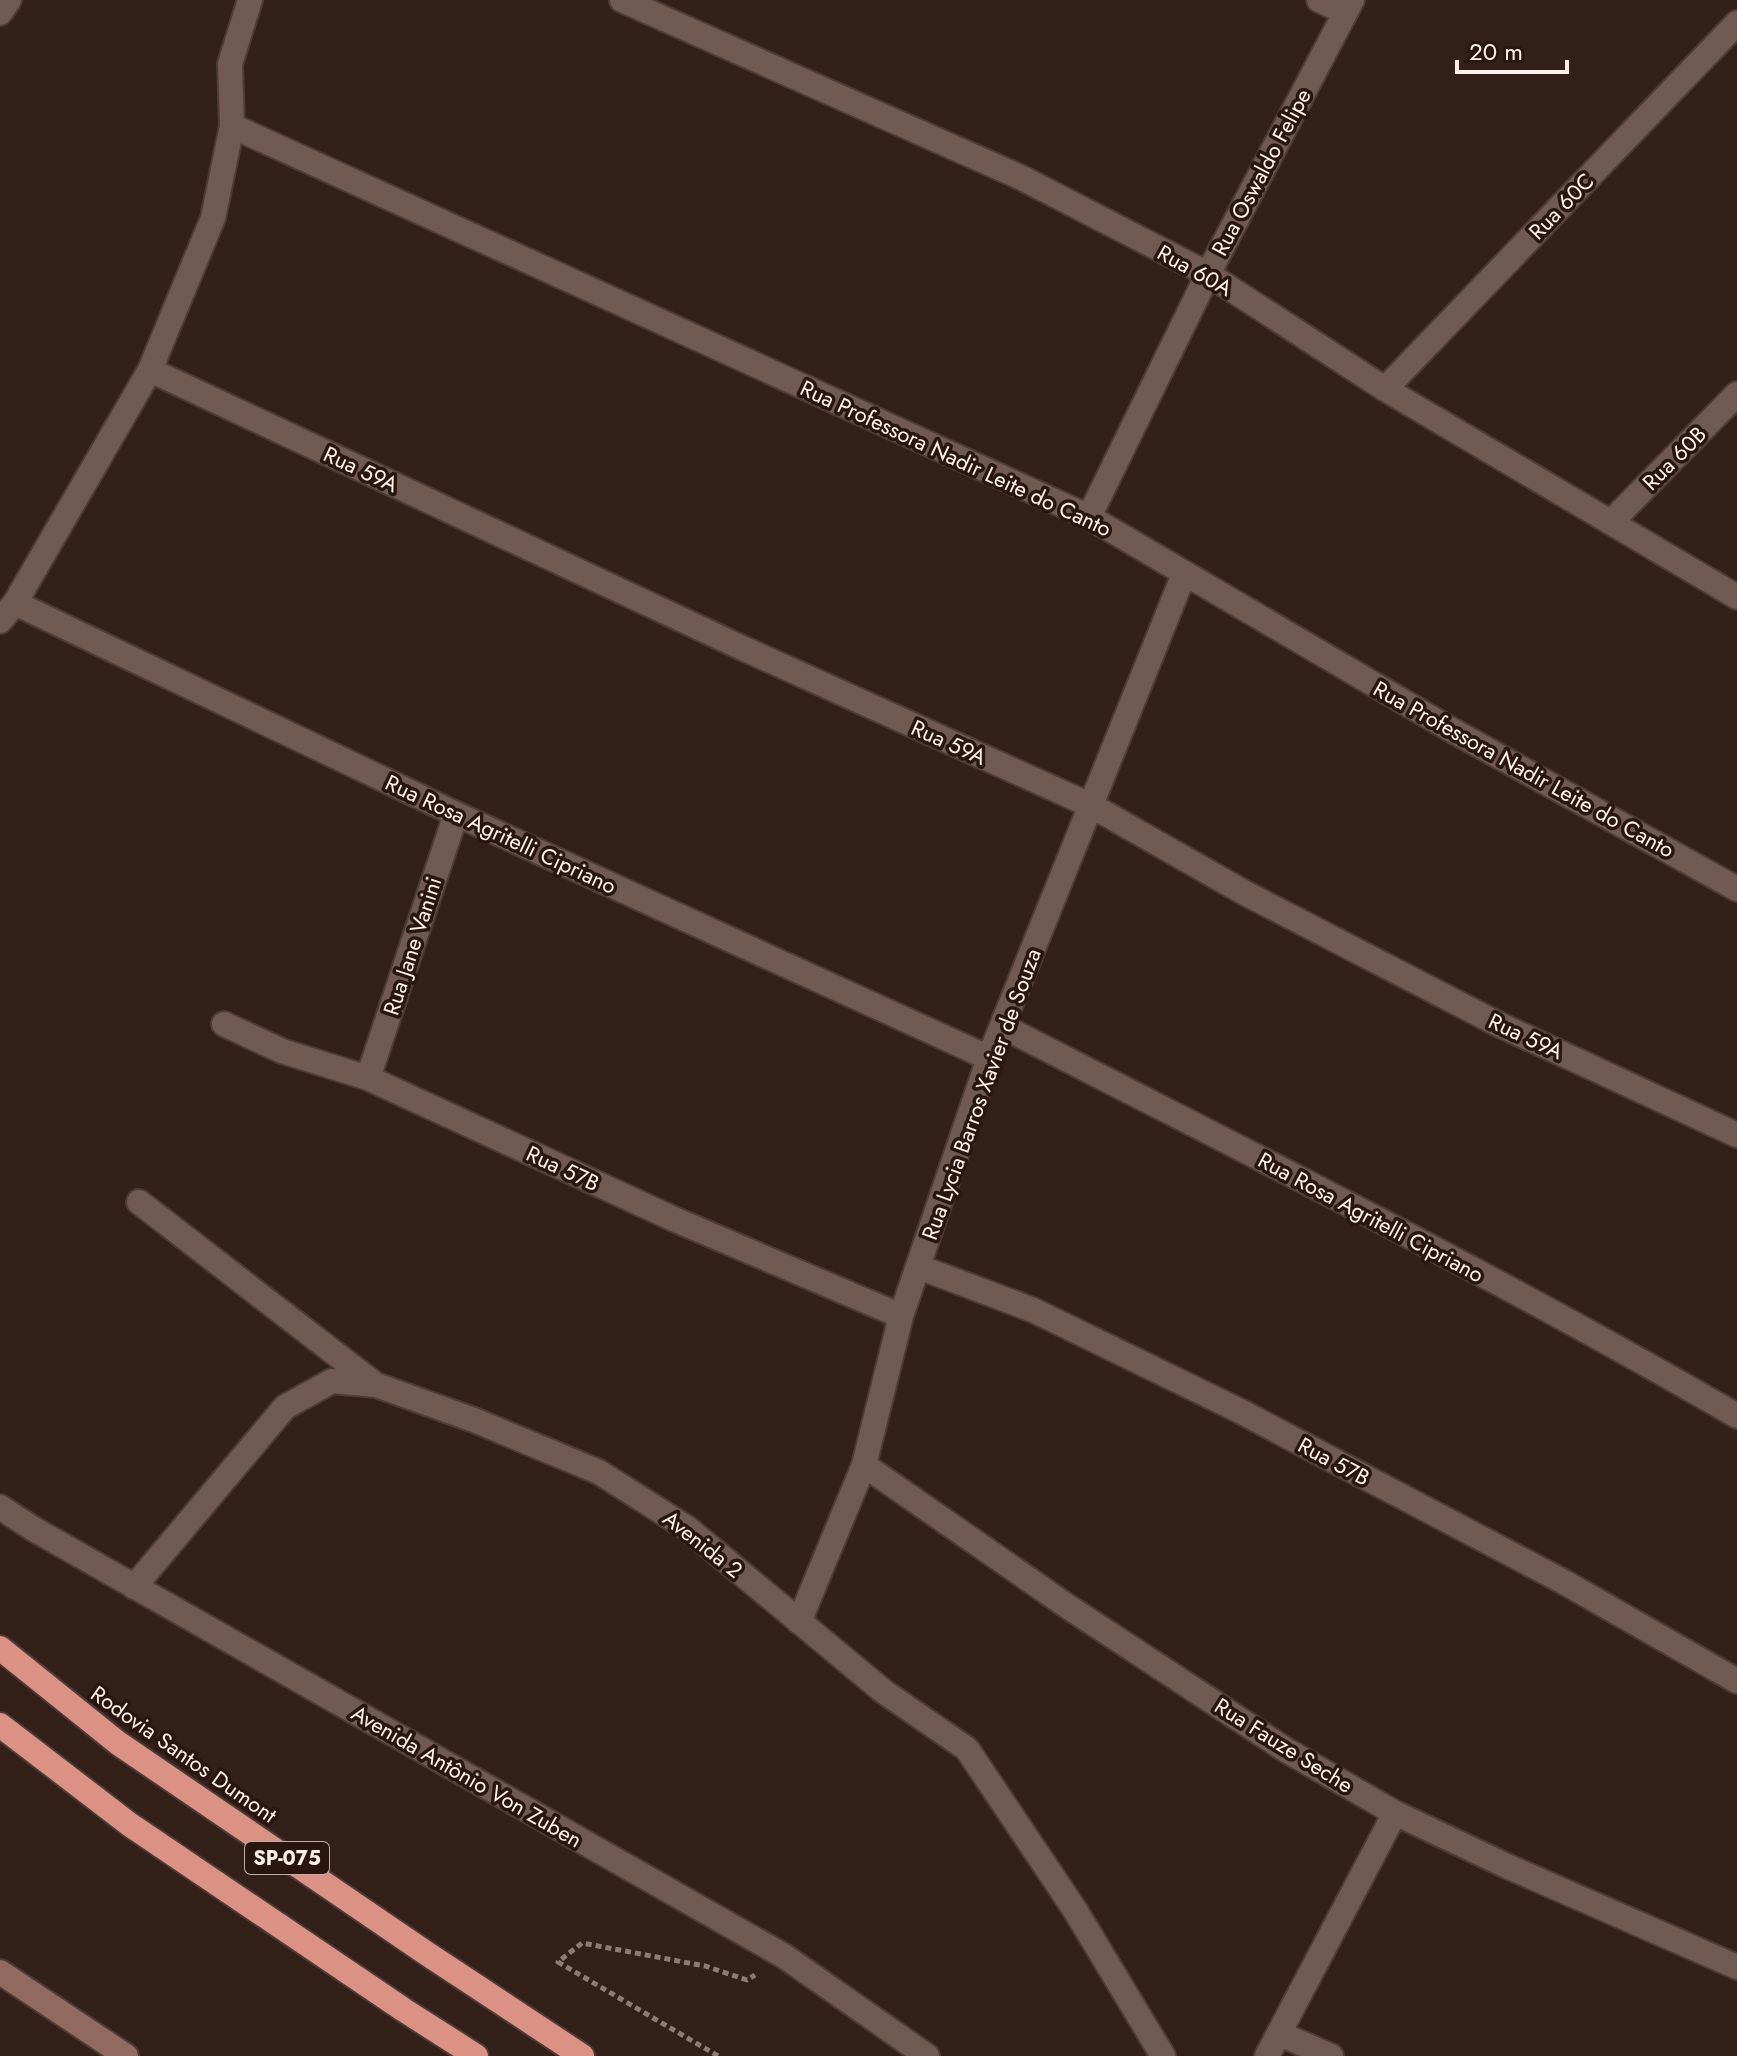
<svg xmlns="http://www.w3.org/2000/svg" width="1737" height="2056" font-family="Jost,sans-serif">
  <rect width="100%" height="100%" fill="#332018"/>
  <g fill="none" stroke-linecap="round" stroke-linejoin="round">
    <g stroke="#4c3c37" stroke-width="28">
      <path id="street" d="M622,0l398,177 188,97 177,115 352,208
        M1319,0l26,12
        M0,13l9,-13
        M232,126l857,391 361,212 287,160
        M150,370l588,276 354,160 153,87 251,130 241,112
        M1385,389l352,-366
        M1089,517l119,-243 144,-274
        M1611,522l126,-128
        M15,603l441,211 533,244
        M0,621l15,-18 135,-233 63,-152 19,-92 -2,-62 20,-64
        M224,1024l58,27 86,27 308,142 225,96
        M1002,1026c246,127 495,250 735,390
        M368,1078l88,-264
        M139,1202l237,183
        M919,1267l114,43 207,101 324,171 173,99
        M864,1465l203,141 219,144 109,63 114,54 228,100
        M0,1507l32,21 752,428 143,100
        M134,1587l151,-180 47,-26 44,4 98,35 125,52 88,56 196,163 84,58 108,161 88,146
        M799,1622l65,-157 37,-149 88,-258 195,-484
        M1280,2034l51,22
        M1267,2056l128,-243"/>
    </g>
    <g stroke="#4c3c37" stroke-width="28">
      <path id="secondary" d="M0,1972l126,84"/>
    </g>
    <g stroke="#4c3c37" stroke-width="28">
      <path id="highway" d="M0,1648l118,95 308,210 156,103
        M0,1725l129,99 275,186 72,46"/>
    </g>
    <path stroke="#8d7c75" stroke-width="5" stroke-dasharray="6 4" stroke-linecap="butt" d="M718,2056l-160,-94 24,-19 123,23 42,14 8,-5"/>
    <use href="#street" stroke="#715a51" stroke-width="24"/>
    <use href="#secondary" stroke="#916a60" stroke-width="24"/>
    <use href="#highway" stroke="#db9183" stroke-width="24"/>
  </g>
  <g text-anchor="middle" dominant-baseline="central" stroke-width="7" stroke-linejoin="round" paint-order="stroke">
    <rect fill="#29170f" stroke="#beb0a9" stroke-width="2" x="245" y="1842" width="84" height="32" rx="6"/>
    <g font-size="20" font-weight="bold" fill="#fef1eb">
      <text x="287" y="1858">SP-075</text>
    </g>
    <g font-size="22" fill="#fef1eb" stroke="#29170f">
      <text transform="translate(1261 172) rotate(-62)">Rua Oswaldo Felipe</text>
      <text transform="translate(1561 206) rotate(-46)">Rua 60C</text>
      <text transform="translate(1195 270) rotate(29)">Rua 60A</text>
      <text transform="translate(956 458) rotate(25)">Rua Professora Nadir Leite do Canto</text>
      <text transform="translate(1674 458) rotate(-45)">Rua 60B</text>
      <text transform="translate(361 469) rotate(25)">Rua 59A</text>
      <text transform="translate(949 742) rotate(24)">Rua 59A</text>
      <text transform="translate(1524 769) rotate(29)">Rua Professora Nadir Leite do Canto</text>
      <text transform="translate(501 834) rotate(25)">Rua Rosa Agritelli Cipriano</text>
      <text transform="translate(412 946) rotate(-72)">Rua Jane Vanini</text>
      <text transform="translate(1526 1036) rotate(25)">Rua 59A</text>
      <text transform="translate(981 1094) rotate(-70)">Rua Lycia Barros Xavier de Souza</text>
      <text transform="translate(563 1168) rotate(25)">Rua 57B</text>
      <text transform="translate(1371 1217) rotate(28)">Rua Rosa Agritelli Cipriano</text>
      <text transform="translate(1334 1461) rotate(28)">Rua 57B</text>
      <text transform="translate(703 1544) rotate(38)">Avenida 2</text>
      <text transform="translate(1284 1745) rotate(32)">Rua Fauze Seche</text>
      <text transform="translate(184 1754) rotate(35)">Rodovia Santos Dumont</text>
      <text transform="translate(467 1776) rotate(30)">Avenida Antônio Von Zuben</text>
    </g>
  </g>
  <path d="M1457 60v12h110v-12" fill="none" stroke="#fef1eb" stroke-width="4"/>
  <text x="1469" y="60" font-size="24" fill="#fef1eb" stroke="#29170f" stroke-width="6" paint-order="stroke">20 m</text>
</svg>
